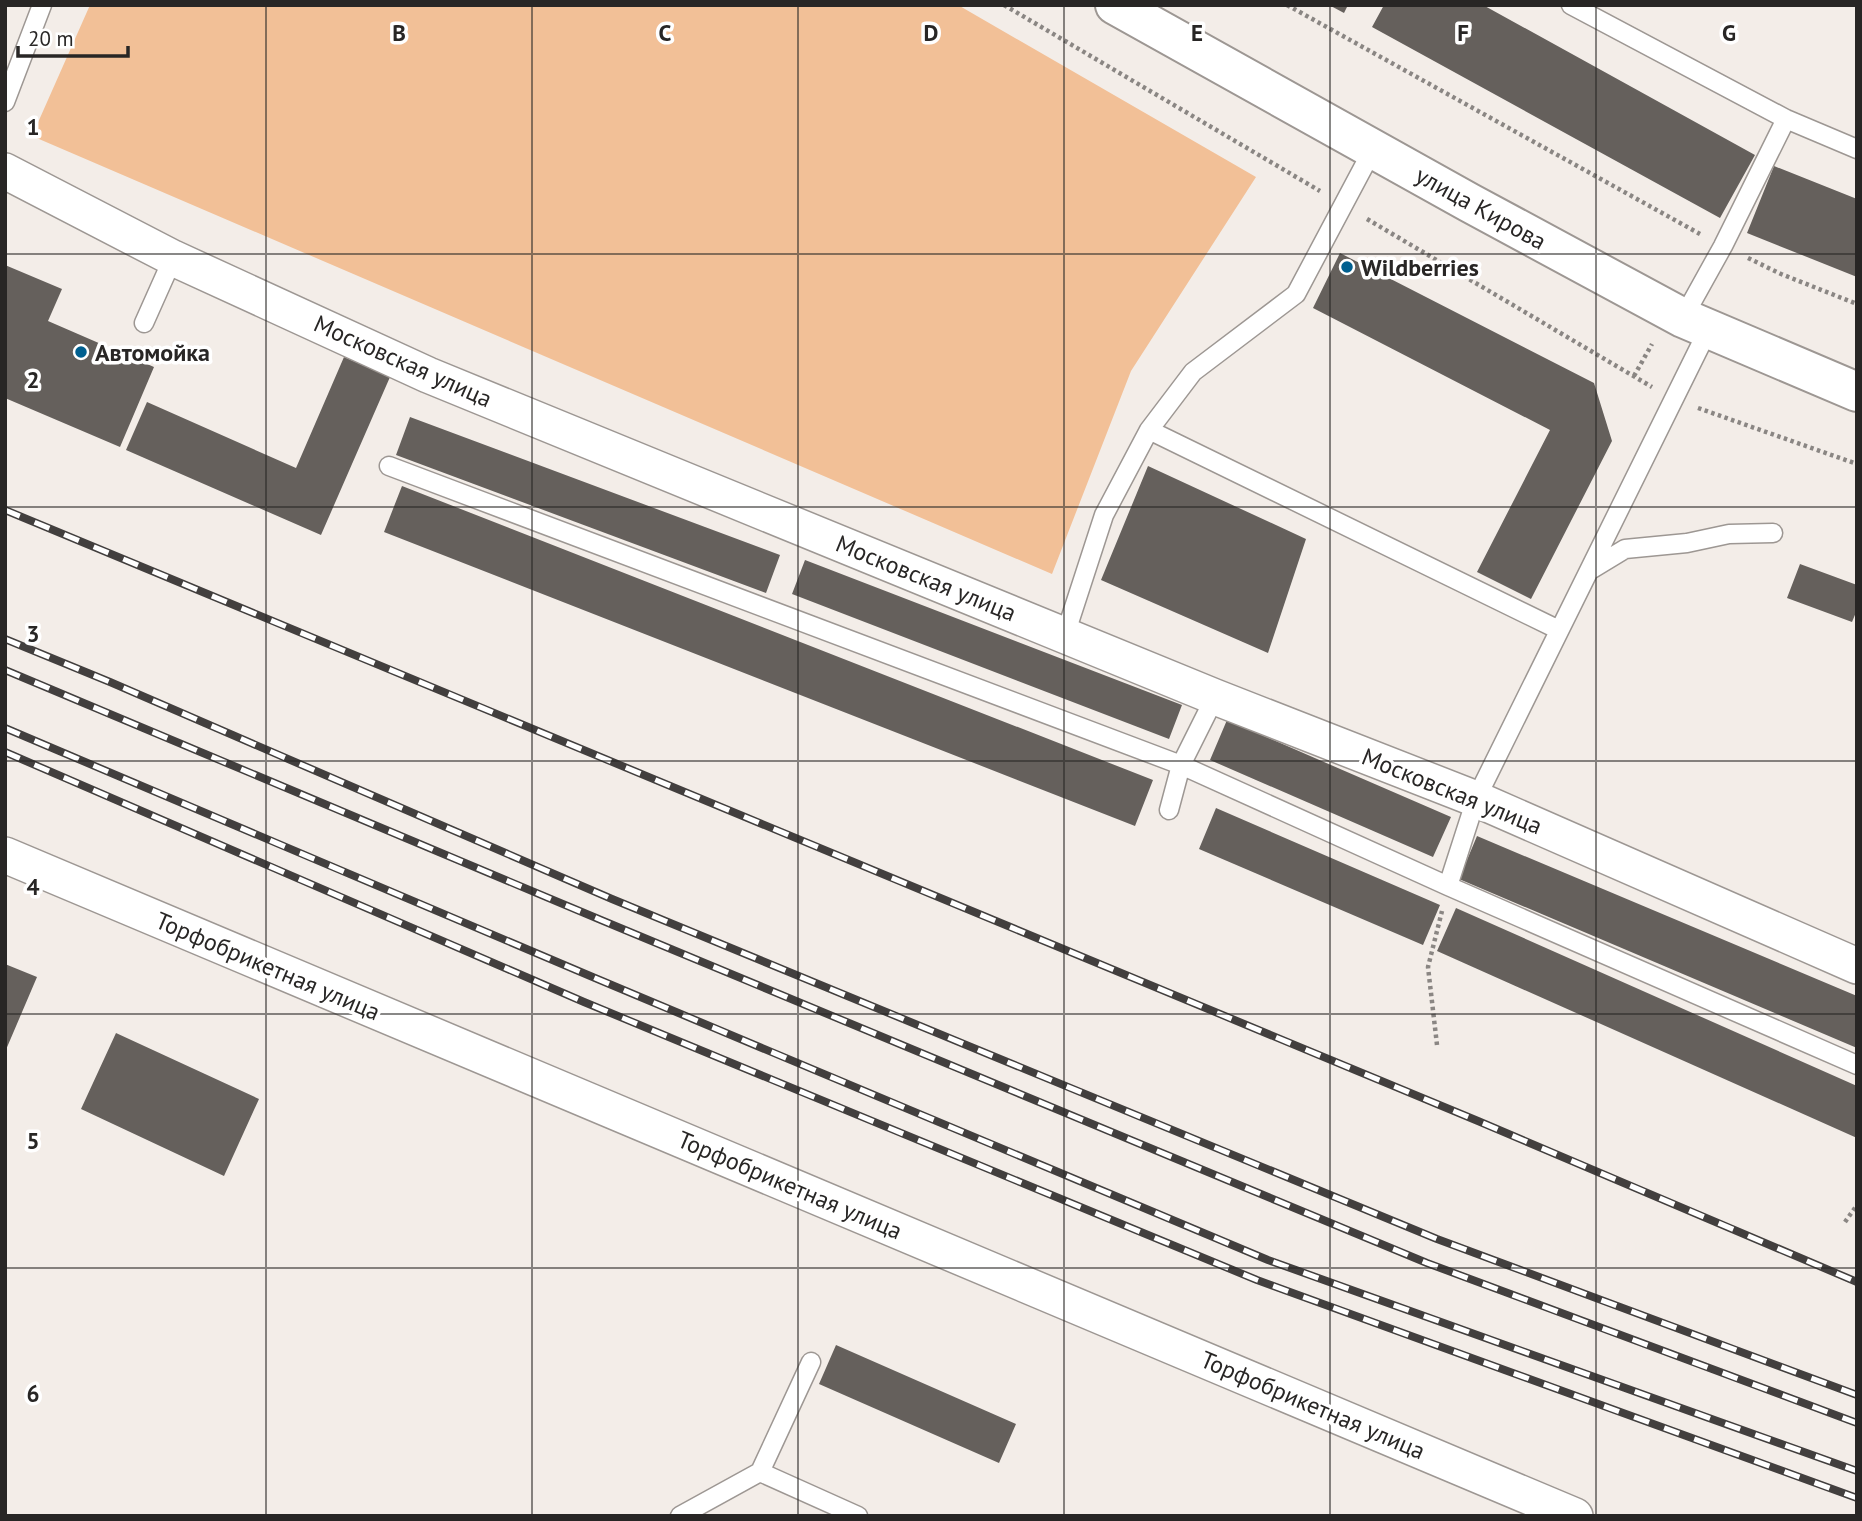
<svg xmlns="http://www.w3.org/2000/svg" width="1862" height="1521" font-family="'PT Sans',sans-serif">
  <rect width="100%" height="100%" fill="#f3ede8"/>
  <path fill="#f2c097" d="M90,5h868l298,172 -125,194 -79,203 -1020,-438z"/>
  <path fill="#65605c" d="M1329,5h19l-4,8z
    M1384,5h99l272,150 -35,63 -348,-191z
    M1774,166l83,33v78l-110,-44z
    M1340,253l254,130 18,58 -81,158 -54,-27 73,-142 -237,-122z
    M5,265l57,24 -14,32 106,46 -34,80 -115,-49z
    M344,357l46,20 -69,158 -195,-85 21,-48 149,66z
    M410,417l370,138 -14,38 -370,-138z
    M1148,466l158,73 -38,114 -167,-73z
    M402,486l751,294 -18,46 -751,-294z
    M805,560l377,145 -13,34 -377,-145z
    M1800,564l57,21v25l-5,12 -65,-24z
    M1227,720l224,97 -18,40 -223,-97z
    M1216,808l224,97 -17,40 -224,-96z
    M1477,836l380,160v52l-398,-169z
    M1456,908l401,178v52l-420,-187z
    M5,964l32,13 -32,75z
    M116,1033l143,66 -35,77 -143,-67z
    M836,1345l180,79 -17,39 -180,-79z"/>
  <g fill="none" stroke-linecap="round" stroke-linejoin="round">
    <g stroke="#9d9793" stroke-width="21">
      <path id="service" d="M1571,5l215,114 71,30
        M5,102l37,-97
        M1683,318l40,-72 63,-127
        M144,323l29,-65
        M1149,430l410,200
        M389,466l792,299 267,121 409,179
        M1592,569l33,-20 62,-6 42,-9 44,-1
        M1065,635l39,-120 45,-85 44,-58 103,-78 77,-145
        M1169,810l12,-45 34,-68
        M1448,886l28,-87 232,-469
        M760,1472l51,-110
        M680,1516l80,-44 98,44"/>
    </g>
    <g stroke="#9d9793" stroke-width="38">
      <path id="minor" d="M5,171l168,87 255,117 787,322 261,102 381,167
        M5,855l1570,661"/>
    </g>
    <g stroke="#9d9793" stroke-width="42">
      <path id="tertiary" d="M1115,5l355,198 213,115 174,74"/>
    </g>
    <path stroke="#8a8683" stroke-width="4.5" stroke-dasharray="3.5 3.5" stroke-linecap="butt" d="M1004,5l316,186
      M1287,5l413,229
      M1367,219l285,168
      M1748,258l33,16 76,30
      M1634,376l18,-32
      M1698,408l159,56
      M1437,1045l-9,-78 14,-56
      M1845,1222l12,-17"/>
    <use href="#service" stroke="#fff" stroke-width="18"/>
    <use href="#minor" stroke="#fff" stroke-width="35"/>
    <use href="#tertiary" stroke="#fff" stroke-width="38"/>
    <g stroke="#423f3e" stroke-width="8">
      <path id="rail" d="M5,510l1473,611 379,161
        M5,639l105,43 502,217 825,340 420,156
        M5,670l596,250 826,343 430,160
        M5,728l590,250 673,282 589,211
        M5,752l579,250 673,278 600,218"/>
    </g>
    <use href="#rail" stroke="#fff" stroke-width="5" stroke-dasharray="16" stroke-linecap="butt"/>
  </g>
  <path fill="none" stroke="#282625" stroke-width="2" stroke-opacity="0.55" d="M266,5v1511M532,5v1511M798,5v1511M1064,5v1511M1330,5v1511M1596,5v1511M5,254h1852M5,507h1852M5,761h1852M5,1014h1852M5,1268h1852"/>
  <g fill="#005f8f" stroke="#fff" stroke-width="2.5">
    <circle cx="1347" cy="267" r="7"/>
    <circle cx="81" cy="352" r="7"/>
  </g>
  <g text-anchor="middle" dominant-baseline="central" stroke-width="7" stroke-linejoin="round" paint-order="stroke">
    <g font-size="24" fill="#282625" stroke="#fff">
      <text transform="translate(1481 208) rotate(29)">улица Кирова</text>
      <text transform="translate(403 361) rotate(24)">Московская улица</text>
      <text transform="translate(926 578) rotate(22)">Московская улица</text>
      <text transform="translate(1452 791) rotate(22)">Московская улица</text>
      <text transform="translate(268 966) rotate(23)">Торфобрикетная улица</text>
      <text transform="translate(790 1185) rotate(23)">Торфобрикетная улица</text>
      <text transform="translate(1313 1405) rotate(23)">Торфобрикетная улица</text>
    </g>
    <g font-size="24" font-weight="bold" fill="#282625" stroke="#fff" text-anchor="start">
      <text x="1361" y="267">Wildberries</text>
      <text x="95" y="352">Автомойка</text>
    </g>
  </g>
  <g font-size="23" text-anchor="middle" font-weight="bold" fill="#282625" stroke="#fff" stroke-width="7" stroke-linejoin="round" paint-order="stroke">
    <text x="399" y="41">B</text>
    <text x="665" y="41">C</text>
    <text x="931" y="41">D</text>
    <text x="1197" y="41">E</text>
    <text x="1463" y="41">F</text>
    <text x="1729" y="41">G</text>
    <text x="33" y="135">1</text>
    <text x="33" y="388">2</text>
    <text x="33" y="642">3</text>
    <text x="33" y="895">4</text>
    <text x="33" y="1149">5</text>
    <text x="33" y="1402">6</text>
  </g>
  <rect width="1862" height="1521" fill="none" stroke="#282625" stroke-width="14"/>
  <path d="M18 46v10h110v-10" fill="none" stroke="#282625" stroke-width="3.5"/>
  <text x="28" y="46" font-size="21" fill="#282625" stroke="#ffffff" stroke-width="5" paint-order="stroke">20 m</text>
</svg>
